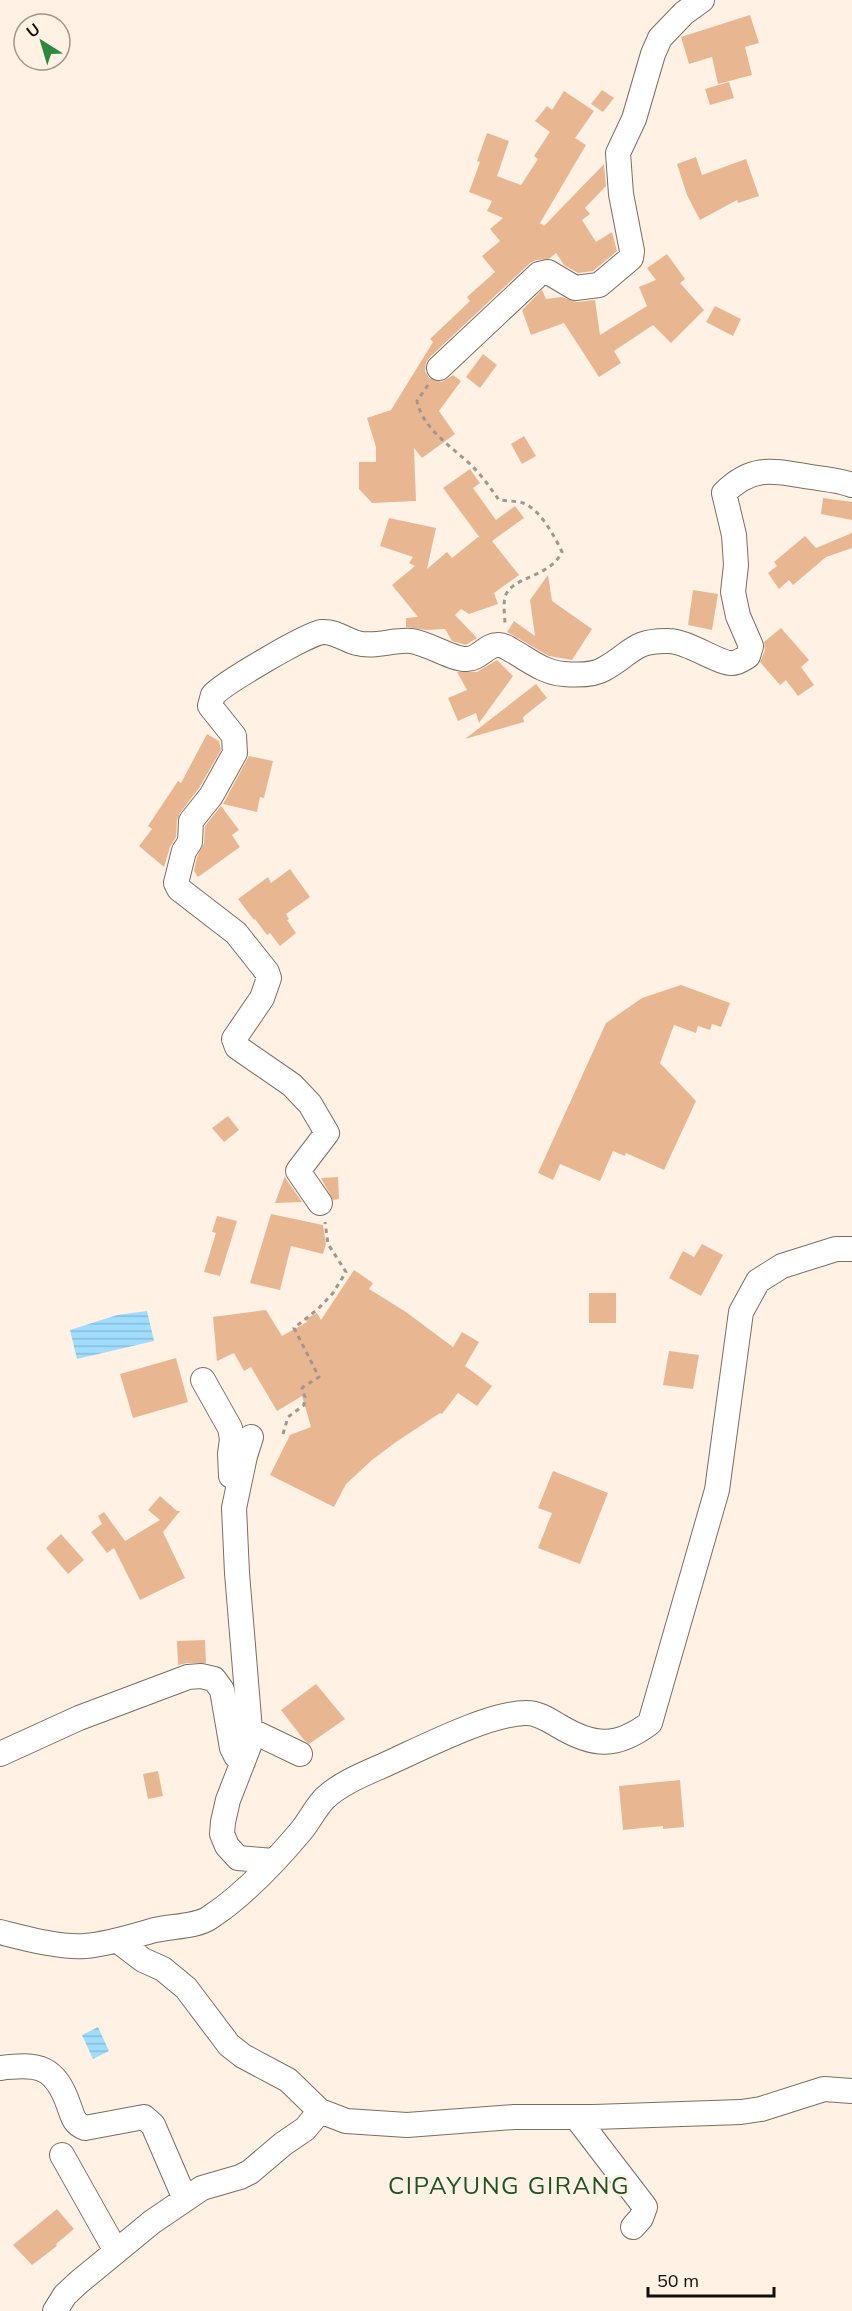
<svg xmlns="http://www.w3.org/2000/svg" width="852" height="2311" font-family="Mulish,sans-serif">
  <defs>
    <pattern id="water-rules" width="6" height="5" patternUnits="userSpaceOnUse" patternTransform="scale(1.5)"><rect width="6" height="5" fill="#a0dcfd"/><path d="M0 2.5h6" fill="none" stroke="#89bcd8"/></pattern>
  </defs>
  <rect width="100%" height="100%" fill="#fff1e4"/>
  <path fill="url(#water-rules)" d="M147,1311l7,30 -77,18 -7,-29 47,-15z
    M98,2027l11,24 -16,8 -11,-24z"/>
  <path fill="#e8b792" d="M750,15l9,28 -14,4 7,28 -34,9 -6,-27 -23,7 -8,-27z
    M729,82l5,16 -24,7 -5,-16z
    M602,90l12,8 -11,14 -12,-8z
    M564,91l30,20 -19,27 11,7 -46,78 4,3 60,-62 2,22 -21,22 5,6 -8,6 14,22 16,-10 5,19 -24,20 -15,2 -14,-8 -8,-12 -7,6 -13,1 -6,3 -101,95 -3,5 -1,8 4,7 13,4 11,-7 8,6 -22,30 16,23 -33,24 -8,-10 2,53 -44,2 -13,-14v-27h17v-15l-9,-29 24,-8 42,-68 -3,-3 40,-38 -3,-4 28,-25 -13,-16 18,-15 -10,-12 13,-11 -16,-7 5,-10 -23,-9 11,-30 -3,-1 10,-28 22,8 -12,35 24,9 17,-26 -4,-3 16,-24 -15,-11 12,-15 5,4z
    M696,157l6,18 44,-16 13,37 -21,7 -1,-3 -37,20 -13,-25 -10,-31z
    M667,254l18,25 -5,4 24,27 -33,33 -18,-18 -39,26 7,12 -22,14 -35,-54 -33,12 -9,-25 20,-20 4,9 15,-2 16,5 18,-2 5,35 47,-29 -8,-19 17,-7 -9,-12z
    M715,306l26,13 -8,17 -27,-14z
    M483,354l14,11 -17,23 -14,-11z
    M524,436l12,20 -14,8 -11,-20z
    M470,469l10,14 -7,5 23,32 19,-14 9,12 -32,23 27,34 -25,18 4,11 -29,10 -8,-5 -6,6 22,23 -11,7 -14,-4 -7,-12 -18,1 -21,-3v-9l12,-1 -26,-32 23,-19 -6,-3 4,-6 -33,-11 9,-28 47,10 -9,41 20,-17 5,6 26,-21 2,1 -37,-50z
    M823,498l29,4v18l-31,-6z
    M852,533v15l-26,9 -33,28 -4,-5 -10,9 -11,-16 9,-7 -3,-4 31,-26 11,12z
    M548,575l4,26 40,28 -20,31 -23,-4 -42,-24 7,-11 21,15 -5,-36z
    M693,590l25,4 -6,36 -24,-5z
    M781,628l28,32 -8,7 13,18 -16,11 -12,-16 -6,5 -20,-23 5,-12 -1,-8z
    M497,660l16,16 -34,47 -3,-10 -18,8 -10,-23 19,-8 -10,-18h20z
    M536,684l11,14 -24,19 1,5 -59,17z
    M207,734l12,7 2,9 -22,38 -19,25 -3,7 -1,17 -6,10 -6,20 -25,-21 13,-17 -4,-3 30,-45 3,2z
    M249,756l24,5 -9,37 -4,-1 -3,15 -34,-8z
    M221,806l18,24 -7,5 8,12 -42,30 -4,-6 3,-14 7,-14 1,-17z
    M290,869l20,28 -24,17 3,5 -2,1 9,13 -16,13 -10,-13 -3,2 -12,-16 -1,1 -16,-21 30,-22 3,6z
    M681,985l49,18 -9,24 -9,-3 -2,6 -12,-4 -2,7 -22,-8 -14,38 36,38 -32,69 -38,-17 -1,3 -12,-5 -13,30 -40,-17 -7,16 -15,-7 68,-150 36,-25z
    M228,1116l11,14 -15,12 -12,-14z
    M285,1176l1,3 16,23 -27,1z
    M338,1177l1,22 -6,1 -12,-22z
    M271,1214l52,11 3,19 -3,10 -32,-8 -11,44 -30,-7z
    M217,1216l20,5 -17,55 -16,-4 12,-39 -4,-1z
    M702,1244l21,11 -22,41 -32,-18 14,-27 11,6z
    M354,1270l19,13 -4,6 37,23 47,35 9,-15 17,10 -14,24 27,20 -15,20 -19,-13 -16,21 -2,-1 -44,29 -24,18 -26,24 -12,23 -64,-32 20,-40 21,-8 -9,-31 -25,15 -26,-44 -7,4 -10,-18 -17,8 -4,-44 53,-7 16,26 25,-14 -1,-3 11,-6 4,7z
    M589,1293h27v30h-27z
    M669,1351l30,4 -6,34 -30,-4z
    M176,1358l12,44 -55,16 -13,-44z
    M553,1471l55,22 -28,71 -42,-16 14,-35 -14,-5z
    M160,1496l17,15h3l-17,21 22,46 -45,22 -26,-52 -7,5 -16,-21 11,-8 -4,-8 6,-4 21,29 35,-21 -12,-10z
    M61,1534l23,26 -16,14 -22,-26z
    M205,1640l1,23h-19l-9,2 -1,-24z
    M316,1684l29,35 -36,25 -5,-4 -23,-30z
    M158,1771l5,25 -15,3 -5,-25z
    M680,1780l4,47 -21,2v-3l-40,4 -4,-44z
    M57,2209l17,20 -18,15 1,2 -25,19 -19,-20z"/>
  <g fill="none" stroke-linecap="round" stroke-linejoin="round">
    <g stroke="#7a6e62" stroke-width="26">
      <path id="minor" d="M439,368l100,-94 9,-2 27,16 24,-3 32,-27 1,-7 -11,-57 -3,-41 16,-34 19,-65 7,-16 24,-25 18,-13
        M320,1203l-22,-32 29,-38 -17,-29 -18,-19 -55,-38 -3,-8 28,-41 7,-20 -2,-6 -31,-39 -57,-44 -3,-6 8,-32 6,-9 1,-21 20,-25 24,-43 -1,-17 -24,-30 3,-11c11,-12 94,-61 109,-63 13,-1 23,8 35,11 18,5 37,-4 54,-2 17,2 42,19 56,18 12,0 20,-15 32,-14 5,0 8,3 12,5 18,10 33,23 53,24 12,1 30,1 40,-5 28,-15 28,-29 65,-28 18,0 51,23 63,22 6,0 11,-4 16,-7l3,-10 -13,-30 -5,-24 3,-27 -2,-30 -10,-42c29,-29 50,-22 87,-16 13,2 28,3 41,8
        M203,1380l27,48 2,11 -2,15 1,22
        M251,1437l-6,19 -11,52 3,65 13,157 -1,16 -21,54 -5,22 -1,12 5,12 11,12 35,3
        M250,1730l50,24
        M0,1754l79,-36 109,-41 13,-1 13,3 8,11 10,58 4,8 7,6
        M0,1932c24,6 60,16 85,14 23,-2 45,-9 66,-15 17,-5 45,-4 58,-13 34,-22 66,-56 92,-87 9,-11 15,-24 24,-33 18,-17 47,-27 68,-37 35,-16 96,-47 132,-48 12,-1 24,7 34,13 35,21 58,22 91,-3l67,-233 24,-178 17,-31 24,-15 54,-17h16
        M118,1941l25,19 20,9 23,19 43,57 14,11 45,24 32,31 26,10 61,4 107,-8h80l147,-5 20,-3 63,-20 28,2
        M0,2068c39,-5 55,-2 69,38 4,11 5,18 16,22l59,-11 9,8 32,74
        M576,2117l69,90 -4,11 -8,9
        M62,2155l54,96
        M55,2311l10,-16 14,-13 73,-60 50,-34 38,-11 10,-5 33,-28 22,-15 15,-18"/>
    </g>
    <path stroke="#a1978d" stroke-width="3" stroke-dasharray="4.5 4.5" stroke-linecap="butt" d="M428,385l-11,16c6,29 37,47 56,66 10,10 18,22 26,33 8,1 17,1 24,3 17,6 32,34 39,49 -12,26 -51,24 -57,45 -2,9 0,20 0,29
      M283,1434l5,-17 16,-12 1,-8 -3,-8 1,-2 16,-10 -25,-49 24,-19 15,-16 13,-21 -18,-28 -3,-22"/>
    <use href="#minor" stroke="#fff" stroke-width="24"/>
  </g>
  <g text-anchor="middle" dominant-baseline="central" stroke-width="4.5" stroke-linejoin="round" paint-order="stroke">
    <g font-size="24" letter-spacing="1.5" fill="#1a5423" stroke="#fff1e4">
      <text x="509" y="2185">CIPAYUNG GIRANG</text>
    </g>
  </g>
  <g transform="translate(42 42) rotate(323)"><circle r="28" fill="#fff1e4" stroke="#a0968c" stroke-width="1.5"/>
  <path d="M0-4.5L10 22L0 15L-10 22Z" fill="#2d893b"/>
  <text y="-9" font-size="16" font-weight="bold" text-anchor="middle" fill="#120e09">U</text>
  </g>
  <path d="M648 2287v9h126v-9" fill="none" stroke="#120e09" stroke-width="3"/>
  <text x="657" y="2287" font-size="18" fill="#120e09" stroke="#fff1e4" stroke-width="4.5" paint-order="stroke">50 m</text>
</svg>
